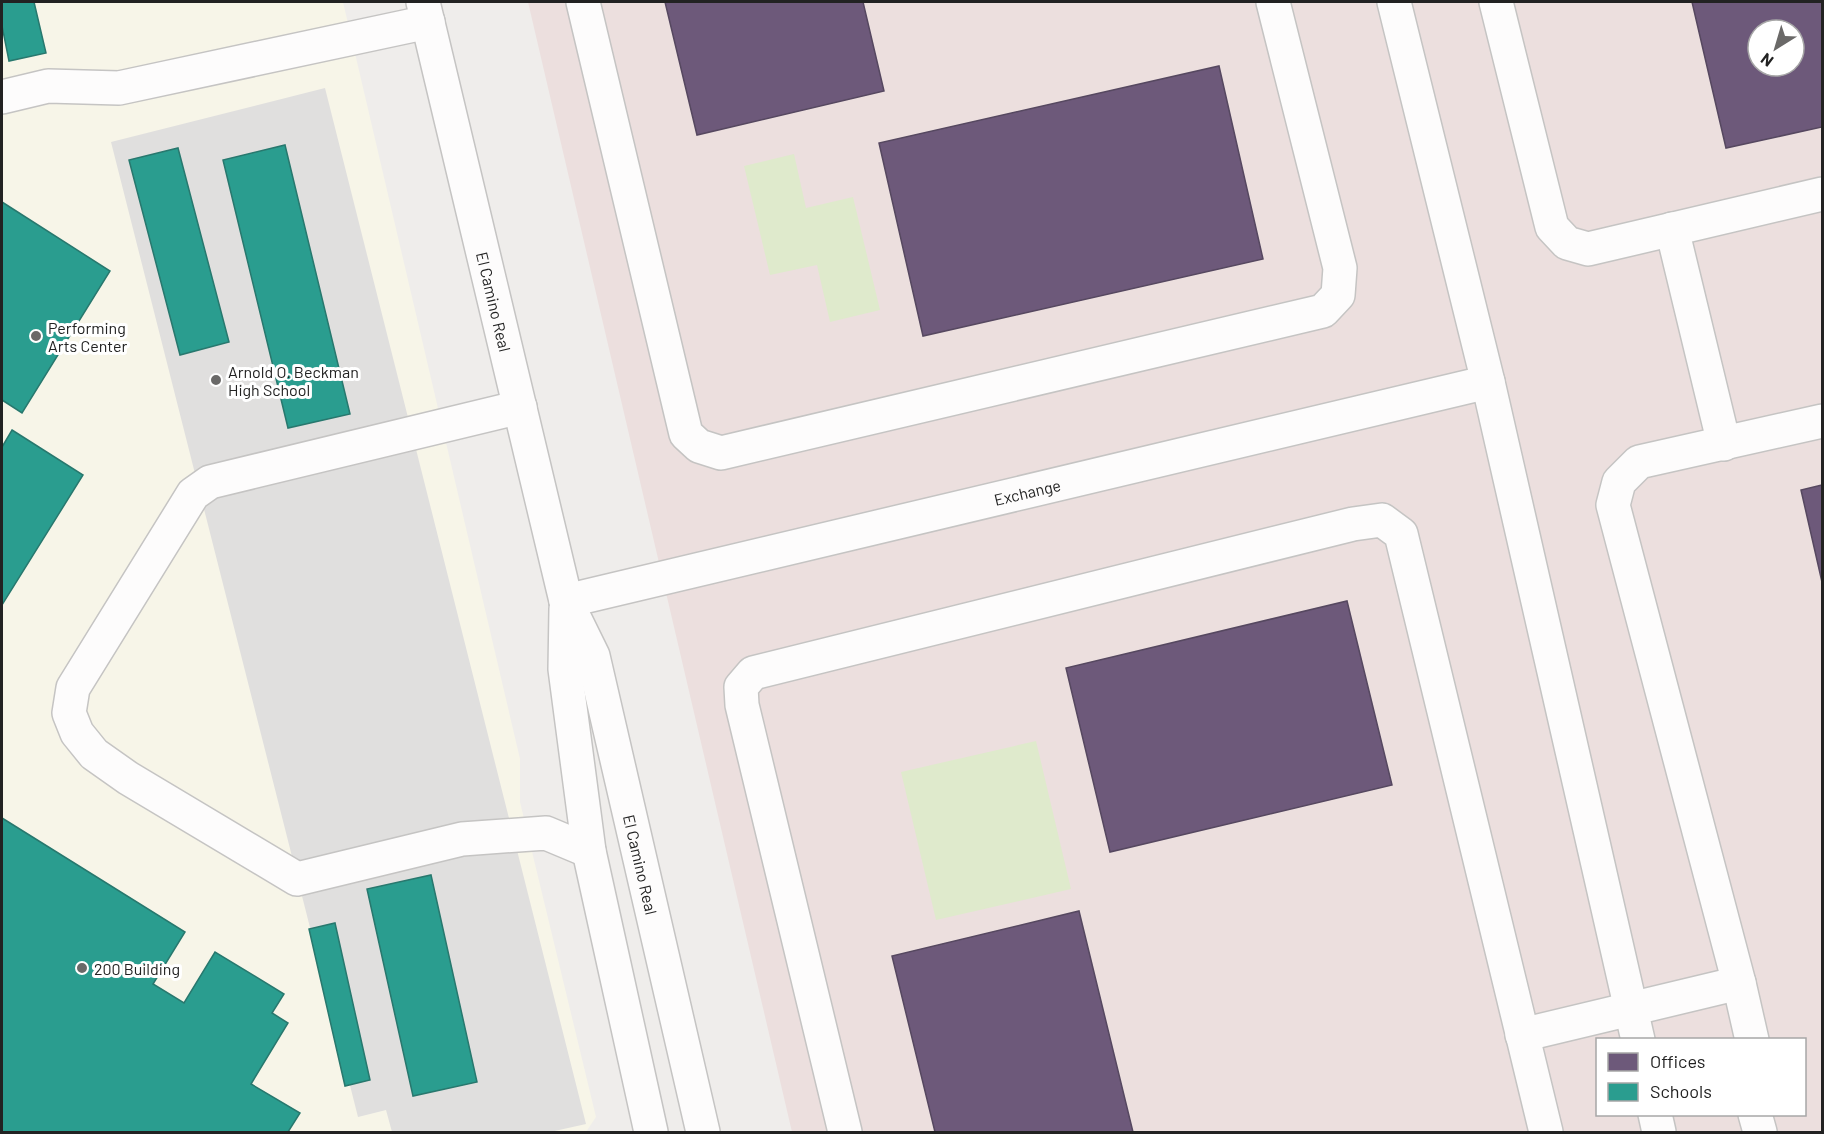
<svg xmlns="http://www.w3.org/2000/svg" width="1824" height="1134" font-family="Barlow,sans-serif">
  <rect width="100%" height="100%" fill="#efedeb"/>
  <path fill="#ecdfde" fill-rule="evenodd" d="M528,2h1294v1130h-1030zM1758,30h36v36h-36zM1598,1040h206v74h-206z"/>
  <path fill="#f7f5e8" d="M2,2h341l177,757v43l76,315 -10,15h-584z"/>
  <path fill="#dfeacc" d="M794,154l12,54 47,-11 27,113 -50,12 -13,-57 -47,10 -26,-109z
    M1036,741l35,148 -135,31 -35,-148z"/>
  <path fill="#e0dfde" d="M325,88l261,1036 -36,8h-158l-6,-22 -28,7 -247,-975z"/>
  <path fill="#6d597a" stroke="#564860" stroke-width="1.5" fill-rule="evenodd" d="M665,2h198l21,89 -187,44z
    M1692,2h130v125l-96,21zM1758,30h36v36h-36z
    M1219,66l44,193 -340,77 -44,-193z
    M1822,485v97l-21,-92z
    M1347,601l45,184 -282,67 -44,-184z
    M1079,911l54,221h-198l-43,-176z"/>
  <path fill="#2a9d8f" stroke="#28786e" stroke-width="1.5" d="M2,2h32l12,51 -37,8 -7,-35z
    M285,145l65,269 -62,14 -65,-268z
    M178,148l51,194 -49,13 -51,-195z
    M2,202l108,69 -88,142 -20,-13z
    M12,430l71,45 -81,130v-158z
    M2,818l183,114 -32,52 31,19 31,-51 69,42 -12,19 16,10 -37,61 49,29 -12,19h-286z
    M431,875l46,207 -64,14 -46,-207z
    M335,923l35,157 -25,6 -36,-157z"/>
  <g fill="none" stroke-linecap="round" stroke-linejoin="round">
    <g stroke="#c5c4c3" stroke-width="36">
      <g id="minor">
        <path id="s1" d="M423,2l143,599 27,55 110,476"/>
        <path d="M583,2l103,432 13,12 22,7 602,-142 15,-16 2,-27 -67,-266"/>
        <path d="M1394,2l94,380 150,658"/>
        <path d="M1496,2l56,225 15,16 21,6 234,-55"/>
        <path d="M2,97l46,-11 71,2 309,-66"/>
        <path d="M1672,229l52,215"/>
        <path d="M520,407l-310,75 -17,12 -120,194 -4,25 8,20 17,21 34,24 169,101 165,-40 84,-6 43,18"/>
        <path id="s2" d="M566,601l922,-219"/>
        <path d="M566,609l-1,60 24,182 62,281"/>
        <path d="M1522,1035l217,-52"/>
        <path d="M1752,1040l-13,-57 -126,-478 6,-23 20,-20 183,-41"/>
        <path d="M1655,1114l4,18"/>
        <path d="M1755,1114l5,18"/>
        <path d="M845,1132l-103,-427 -1,-18 12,-14 600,-149 29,-4 19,14 145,598"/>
      </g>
    </g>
    <use href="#minor" stroke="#fdfcfc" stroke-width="33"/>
  </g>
  <g fill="#6a6968" stroke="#fff" stroke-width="2">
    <circle cx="36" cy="336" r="6"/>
    <circle cx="216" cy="380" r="6"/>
    <circle cx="82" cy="968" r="6"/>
  </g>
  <g text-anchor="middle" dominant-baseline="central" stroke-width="6" stroke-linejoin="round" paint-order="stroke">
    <g font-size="16" fill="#222" stroke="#fff">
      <text stroke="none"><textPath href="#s1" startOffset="308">El Camino Real</textPath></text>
      <text stroke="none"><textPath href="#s2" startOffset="474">Exchange</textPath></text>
      <text stroke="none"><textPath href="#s1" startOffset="891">El Camino Real</textPath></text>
    </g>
    <g font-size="16" fill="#222" stroke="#fff" text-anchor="start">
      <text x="48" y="327">Performing<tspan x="48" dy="18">Arts Center</tspan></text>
      <text x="228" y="371">Arnold O. Beckman<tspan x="228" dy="18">High School</tspan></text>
      <text x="94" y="968">200 Building</text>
    </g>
  </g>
  <rect width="1824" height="1134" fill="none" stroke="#222222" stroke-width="6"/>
  <rect x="1596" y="1038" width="210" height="78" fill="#ffffff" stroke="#a7a7a7" stroke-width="1.5"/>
  <rect x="1608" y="1053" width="30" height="18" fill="#6d597a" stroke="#a7a7a7" stroke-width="1.5"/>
  <text x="1650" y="1068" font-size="18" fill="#222222">Offices</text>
  <rect x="1608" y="1083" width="30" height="18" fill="#2a9d8f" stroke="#a7a7a7" stroke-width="1.5"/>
  <text x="1650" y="1098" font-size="18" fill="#222222">Schools</text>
  <g transform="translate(1776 48) rotate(217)"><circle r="28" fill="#ffffff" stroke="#a7a7a7" stroke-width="1.5"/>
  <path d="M0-4.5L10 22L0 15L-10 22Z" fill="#6a6968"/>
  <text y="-9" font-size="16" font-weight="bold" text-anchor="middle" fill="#222222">N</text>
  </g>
</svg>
